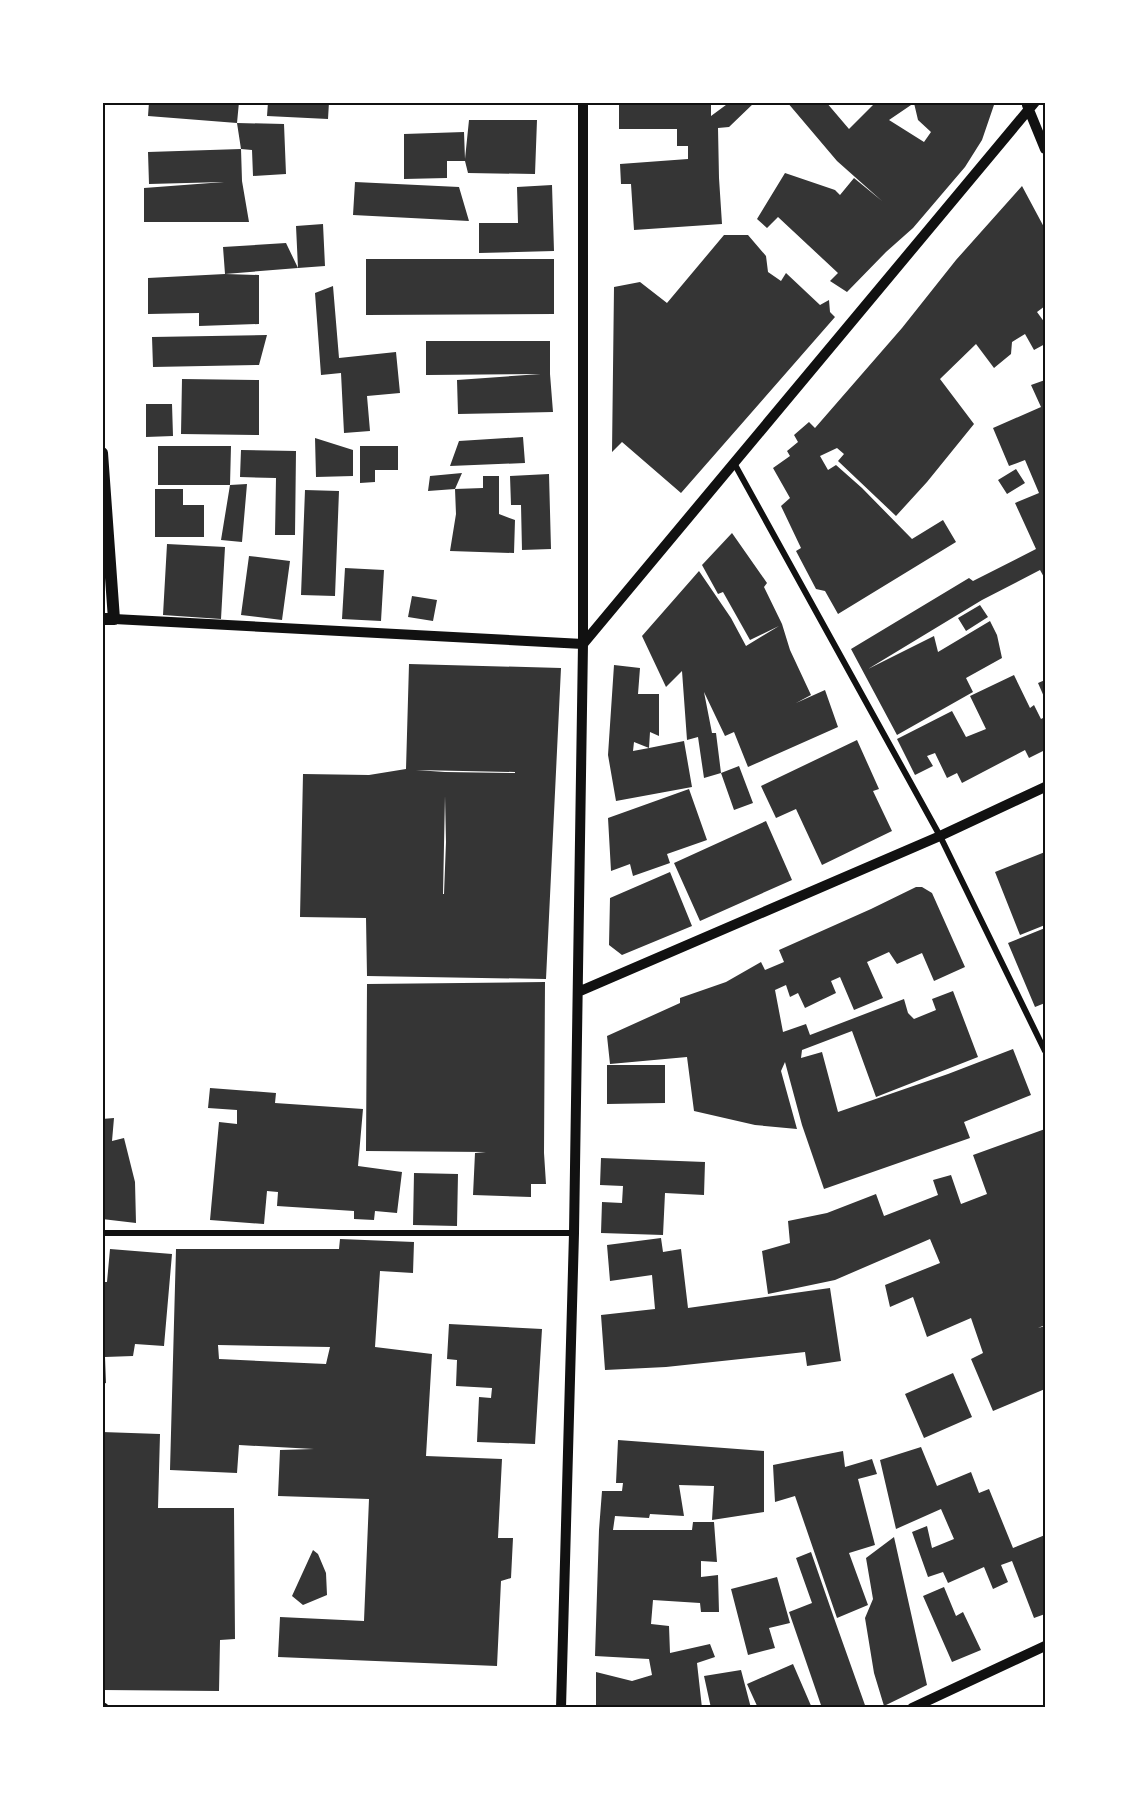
<svg xmlns="http://www.w3.org/2000/svg" width="1147" height="1810" font-family="Mulish,sans-serif">
  <rect width="100%" height="100%" fill="#fff"/>
  <path fill="#353535" fill-rule="evenodd" d="M149,102h90l-2,21 -89,-7z
    M268,102h61l-1,17 -61,-3z
    M619,102h92v14l19,-14h25l-26,25 -11,1 1,50 3,46 -88,6 -3,-46h-10l-1,-20 68,-5v-13h-11v-17h-58z
    M787,102h39l23,27 27,-27h119l-13,38 -17,27 -52,61 -27,24 -39,40 -17,-11 8,-8 -60,-56 -11,11 -10,-9 28,-46 50,17 5,5 14,-17 28,23 -45,-40zM914,103l4,17 13,12 -7,10 -35,-22z
    M469,120h68l-2,54 -67,-1 -3,-12h-18v17l-43,1v-45l60,-2 1,27z
    M237,123l47,1 2,50 -33,2 -1,-26 -11,-1 1,32 7,41h-105v-34l80,-6 -75,2 -1,-32 93,-3z
    M355,182l104,5 10,34 -116,-6z
    M552,185l2,66 -75,2v-30h39l-1,-36z
    M1022,186l23,43v77l-8,6 8,11v21l-11,6 -9,-16 -13,8 -1,12 -17,14 -18,-24 -36,35 34,45 -47,58 -31,34 -58,-55 6,-7 -7,-6 -17,8 8,14 8,-5 26,23 50,51 31,-19 13,22 -118,72 -13,-23 -9,-2 -20,-38 5,-3 -20,-42 9,-8 -17,-30 17,-12 -3,-5 11,-9 -4,-7 15,-13 6,6 87,-100 54,-68z
    M323,224l2,42 -27,2 -2,-42z
    M724,235h24l18,21 2,16 13,9 5,-8 34,32 9,-5 1,12 5,5 -154,176 -59,-51 -10,10 2,-165 26,-5 27,21z
    M286,243l12,25 -73,6 -2,-27z
    M366,259h188v55l-188,1z
    M225,274l34,1v49l-60,2v-13l-51,1v-36z
    M333,286l6,72 57,-6 4,41 -33,3 3,35 -26,2 -3,-60 -20,2 -6,-82z
    M267,335l-8,30 -106,2 -1,-30z
    M426,341h124v33l3,38 -95,2 -1,-34 84,-6 -115,1z
    M182,379l77,1v55l-78,-1z
    M1045,380v199l-5,-9 -58,30 -114,69 66,-33 4,16 52,-31 7,14 5,23 -36,20 7,14 -76,43 -46,-86 118,-71 4,3 63,-32 -21,-46 24,-10 -14,-33 -16,6 -16,-38 48,-21 -10,-22z
    M146,404h26l1,32 -27,1z
    M523,437l2,26 -75,3 9,-25z
    M315,438l38,12v26l-37,1z
    M158,446h73l-1,39h-72z
    M360,446h38v24h-23v12l-15,1z
    M241,450l55,1 -1,84h-20l1,-57 -36,-1z
    M1016,469l9,14 -18,11 -9,-14z
    M462,473l-7,16 -27,2 2,-15z
    M549,474l2,75 -29,1 -1,-45h-10l-1,-29z
    M483,476h16v38l16,6 -1,33 -64,-2 6,-37 -1,-25 28,-1z
    M247,484l-5,58 -21,-2 9,-55z
    M155,489h28v16h21v32h-49z
    M305,490l34,1 -4,105 -34,-1z
    M732,533l35,50 -3,4 18,37 8,26 21,45 -15,8 29,-13 13,37 -90,40 -14,-35 -9,4 -21,-44 8,41h4l5,40 -17,5 -6,-41 -11,3 -5,-69 -16,16 -24,-51 57,-65 32,47 15,28 33,-20 -29,14 -27,-48 -5,2 -16,-29z
    M167,544l58,3 -4,72 -58,-4z
    M249,556l41,5 -8,59 -41,-5z
    M345,568l39,2 -3,51 -39,-2z
    M412,596l25,4 -4,21 -25,-4z
    M980,605l8,12 -22,14 -8,-13z
    M409,664l152,4 -15,311 -179,-3 -1,-58 -66,-1 3,-143 66,1 37,-6zM416,770l99,2v1l-70,-1zM445,796l1,46 -2,52h-1z
    M614,665l26,3 -2,26h21v42l-9,-4 -1,16 35,-7 8,46 -76,14 -8,-46zM634,742l15,6 -16,3z
    M1014,675l16,33 4,-3 7,14 4,-2v33l-16,8 -4,-8 -63,33 -5,-10 -10,5 -12,-25 -8,3 6,10 -18,9 -18,-36 55,-28 14,26 20,-8 -16,-33z
    M1045,680v19l-7,-16z
    M857,740l22,49 -6,2 19,40 -70,34 -26,-56 -20,9 -15,-32z
    M739,766l14,37 -19,7 -13,-37z
    M689,789l18,51 -40,14 3,9 -37,13 -3,-12 -19,7 -3,-53z
    M766,821l26,59 -92,41 -26,-58z
    M1045,852v73l-25,10 -25,-63z
    M670,872l22,54 -70,29 -13,-10 1,-47z
    M916,887h6l10,6 33,74 -31,14 -12,-28 -25,11 -8,-12 -22,10 16,36 -29,12 -14,-33 -9,4 5,12 -31,15 -7,-15 -8,4 -4,-12 -11,5 8,42 23,-8 4,11 94,-36 4,14 6,6 22,-9 -4,-11 21,-8 25,66 -102,40 -24,-66 -50,19 -1,8 21,-6 16,60 110,-38 65,-25 18,46 -67,27 6,16 -146,51 -22,-64 -17,-63 -4,9 16,58 -42,-4 -61,-14 -7,-54 -77,7 -3,-28 73,-33v-5l46,-16 35,-20 4,8 19,-8 -5,-12 92,-41z
    M1045,928v75l-10,4 -27,-64z
    M545,982l-1,171 2,31h-15v13l-58,-2 2,-42 11,-1 -120,-1 1,-167z
    M607,1065h58v38l-58,1z
    M210,1088l66,5 -1,10 88,6 -5,57 44,6 -5,41 -22,-2 -1,9 -20,-1v-8l-77,-5 1,-14 -11,-1 -3,33 -54,-4 9,-98 18,2v-14l-29,-2z
    M114,1118l-2,23 12,-3 11,44 1,41 -34,-4v-100z
    M1045,1129v196l-7,3 7,-2v63l-52,22 -22,-52 12,-6 -12,-35 -44,19 -14,-40 -23,10 -5,-22 55,-22 -10,-24 -95,41 -67,14 -6,-43 28,-8 -2,-22 39,-8 49,-19 8,22 54,-21 -5,-15 18,-5 10,29 26,-10 -14,-39z
    M601,1158l104,4 -1,33 -39,-2 -2,42 -62,-2 1,-31 20,1 1,-17 -23,-1z
    M414,1173l44,1 -1,52 -44,-1z
    M661,1238l2,14 18,-3 7,59 142,-20 11,73 -34,5 -2,-14 -139,15 -61,3 -4,-55 54,-6 -3,-34 -42,6 -3,-36z
    M340,1239l74,3 -1,31 -33,-2 -5,76 57,7 -6,102 76,3 -4,79h15l-2,40 -10,3 -4,85 -219,-9 2,-40 84,4 5,-122 -91,-3 2,-46 34,-1 -75,-4 -2,28 -67,-3 6,-221h163zM218,1345l112,2 -4,17 -107,-5z
    M110,1249l62,5 -8,92 -29,-2 -2,12 -28,1 1,26 -4,1v-102h5z
    M449,1324l93,5 -7,115 -58,-2 2,-45 12,1 1,-10 -36,-2 1,-26 -10,-1z
    M953,1373l19,44 -48,21 -19,-44z
    M102,1432l58,2 -2,74h76l1,131 -15,1 -1,51 -117,-1z
    M618,1440l146,11v61l-52,8 2,-34 -35,-1 5,31 -34,-2 -1,4 -34,-2 -2,14h79l1,-8h21l3,40 -16,-1v16l17,-2 1,37h-18l-1,-9 -47,-3 -2,24 18,2 1,27 40,-9 5,13 -18,6 5,45h-106v-36l36,9 20,-6 -3,-16 -54,-3 4,-126 3,-39h20l1,-8h-7z
    M921,1447l16,39 34,-14 8,21 10,-4 24,59 32,-13v79l-11,4 -22,-57 -11,4 7,17 -15,7 -9,-22 -36,16 -5,-11 -15,5 -16,-45 15,-6 5,22 22,-9 -13,-30 -45,20 -16,-69z
    M843,1451l2,16 27,-8 5,15 -19,5 17,66 -26,8 19,52 -31,13 -42,-122 -20,6 -2,-37z
    M894,1537l33,148 -43,21 -10,-33 -9,-55 8,-19 -7,-41z
    M313,1550l5,4 8,19 1,22 -24,10 -11,-9z
    M811,1552l23,66 32,90h-44l-33,-96 23,-9 -16,-45z
    M777,1577l13,46 -21,5 6,20 -27,7 -17,-66z
    M944,1587l12,29 7,-4 18,38 -29,12 -29,-66z
    M793,1664l19,44h-54l-11,-24z
    M741,1670l10,38h-40l-7,-32z"/>
  <g fill="none" stroke-linecap="round" stroke-linejoin="round">
    <path stroke="#111" stroke-width="6" d="M734,463l206,373 105,215
      M102,1233h472"/>
    <path stroke="#111" stroke-width="10" d="M1027,105l18,44
      M114,619l469,25 452,-542
      M578,992l362,-156 105,-49
      M102,1707l2,1
      M561,1708l13,-475 9,-589v-542
      M912,1708l133,-62"/>
    <path stroke="#111" stroke-width="12" d="M102,453l12,166h-12"/>
  </g>
  <rect width="1147" height="1810" fill="none" stroke="#ffffff" stroke-width="207"/>
  <rect x="104" y="104" width="940" height="1602" fill="none" stroke="#111" stroke-width="2"/>
</svg>
